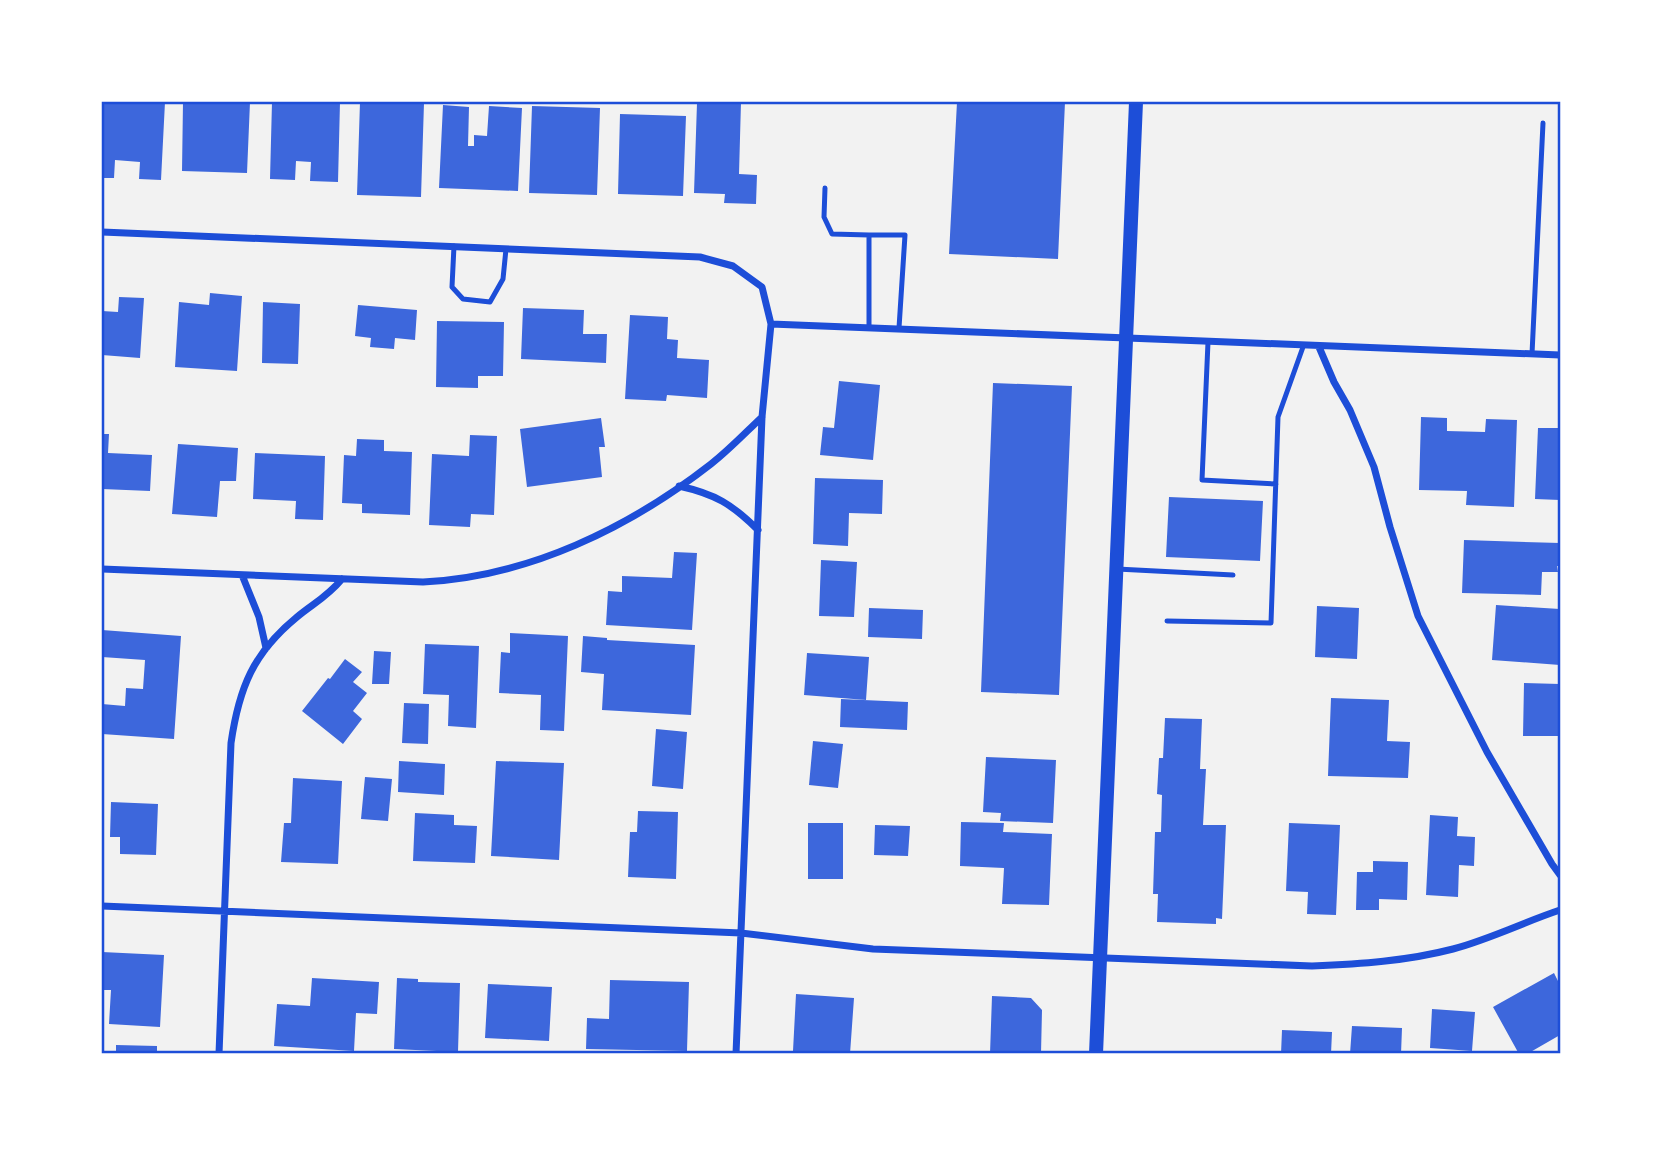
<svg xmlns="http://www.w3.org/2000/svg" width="1662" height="1155" font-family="'Noto Serif',serif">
  <rect width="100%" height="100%" fill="#f2f2f2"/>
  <path fill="#3d67dc" d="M102,102h63l-4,78 -22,-1 1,-17 -25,-2 -1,18h-12z
    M183,102h67l-3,71 -65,-2z
    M272,102h68l-2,80 -28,-1 1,-19 -15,-1 -1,19 -25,-1z
    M360,102l64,1 -3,94 -64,-2z
    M723,102h18l-2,72 18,1 -1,29 -32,-1 1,-9 -31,-1 3,-90 26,1z
    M957,102h108l-7,157 -109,-5z
    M443,105l26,2 -1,39h6v-11l13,1 2,-30 33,2 -4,83 -79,-3z
    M532,106l68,2 -3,87 -68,-2z
    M620,114l66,2 -3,80 -65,-2z
    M210,293l32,3 -5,75 -62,-4 4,-65 30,3z
    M119,297l25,1 -4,60 -38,-3v-44l16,1z
    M263,302l37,2 -2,60 -36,-1z
    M358,305l59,5 -2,30 -20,-2 -1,11 -24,-2 1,-9 -16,-2z
    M523,308l61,2 -1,24h24l-1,29 -85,-4z
    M630,315l38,2 -1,22 11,1 -1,18 32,2 -2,38 -40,-3 -1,6 -41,-2z
    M437,321l67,1 -1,54h-25v12l-42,-1z
    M839,381l41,4 -7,75 -53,-5 3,-28 11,1z
    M993,383l79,3 -13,309 -78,-3z
    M1421,417l26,1v13l38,1 1,-13 31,1 -3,87 -48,-2 1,-14 -48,-1z
    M601,418l4,29h-6l3,30 -75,10 -7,-58z
    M1558,419h2v81l-25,-1 3,-71h20z
    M102,434h7l-1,19 44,2 -2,36 -48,-2z
    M470,435l27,1 -3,79 -23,-1 -1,13 -41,-2 3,-71 37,2z
    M357,439l27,1v11l28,1 -2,63 -48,-2v-9l-20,-1 2,-48 12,1z
    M178,444l60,4 -2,33h-16l-3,36 -45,-3z
    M255,453l70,3 -2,64 -28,-1 1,-18 -43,-2z
    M815,478l68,2 -1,34 -33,-1 -1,33 -35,-2z
    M1169,497l94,4 -3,60 -94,-4z
    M1464,540l96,3v23h-3l1,6h-16l-1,23 -79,-2z
    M674,552l23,1 -5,77 -86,-5 2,-34 14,1v-16l50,2z
    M821,560l36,2 -3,55 -35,-1z
    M1496,605l64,4v56l-68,-5z
    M1317,606l42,2 -2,51 -42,-2z
    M869,608l54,2 -1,29 -54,-2z
    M102,630l79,6 -7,103 -72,-5v-30l23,2 1,-18 17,1 2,-29 -43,-3z
    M510,633l58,3 -4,95 -24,-1 1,-35 -42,-2 2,-41 9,1z
    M583,636l24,2v2l88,5 -4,70 -89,-5 2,-36 -23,-2z
    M425,644l54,2 -3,82 -28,-2 1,-31 -26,-1z
    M374,651l17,1 -2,32h-17z
    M807,653l62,4 -3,43 -62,-5z
    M345,659l17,13 -9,10 14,11 -14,18 9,8 -19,25 -41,-33 26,-33 2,1z
    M1524,683l36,1v52h-37z
    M1331,698l58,2 -2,41 23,1 -2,36 -80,-2z
    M841,699l67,3 -1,28 -67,-3z
    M404,703l25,1 -1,40 -26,-1z
    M1165,718l37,1 -2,50h6l-3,56h23l-4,94 -6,-1v6l-59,-2 1,-28h-5l2,-62h6l1,-37 -5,-1 2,-36h4z
    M656,729l31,3 -4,57 -31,-3z
    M813,741l30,3 -5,44 -29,-3z
    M986,757l70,3 -3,63 -53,-2 1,-8 -18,-1z
    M399,761l46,3 -1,31 -46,-3z
    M496,761l68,2 -5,97 -68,-4z
    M365,777l27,2 -4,42 -27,-2z
    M293,778l49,3 -4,83 -57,-2 3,-39h7z
    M111,802l47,2 -2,51 -36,-1v-17h-10z
    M638,811l40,1 -2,67 -48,-2 2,-45h7z
    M415,813l39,2v10l23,1 -2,37 -62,-2z
    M1430,815l28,2 -1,19 18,1 -1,29 -15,-1 -1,32 -32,-2z
    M961,822l43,1 -1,9 49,2 -3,71 -47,-1 2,-36 -44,-2z
    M808,823h35v56h-35z
    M1289,823l51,2 -4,90 -29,-1 1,-22 -22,-1z
    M875,825l35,1 -2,30 -34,-1z
    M1373,861l35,1 -1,38 -28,-1v11h-23l1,-38h16z
    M102,952l62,3 -4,72 -51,-3 2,-34h-9z
    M1554,973l6,12v50l-33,19h-8l-26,-47z
    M312,978l67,4 -2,32 -21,-1 -2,38 -80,-5 3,-42 33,2z
    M397,978l21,1v3l42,1 -2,69 -64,-3z
    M610,980l79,2 -2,69 -101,-2 1,-31 22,1z
    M488,984l64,3 -3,54 -64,-3z
    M796,994l58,4 -4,56 -57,-3z
    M992,996l39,2 11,12 -1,44h-51z
    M1432,1009l43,3 -3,39 -42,-3z
    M1352,1026l50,2 -1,26h-51z
    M1282,1030l50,2 -1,22h-50z
    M116,1045l41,1v8h-41z"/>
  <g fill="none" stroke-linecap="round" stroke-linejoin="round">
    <path stroke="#1d4ed8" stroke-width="5" d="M825,188l-1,29 8,17 37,1v92
      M869,235h36l-6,93
      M454,246l-2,41 11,12 27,3 13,-23 3,-30
      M1208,342l-6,138 74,4
      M1532,354l11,-231
      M1117,569l116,6
      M1167,621l104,2 7,-206 25,-70"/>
    <path stroke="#1d4ed8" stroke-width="7" d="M102,232l598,25 33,9 29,21 9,37 -9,93 -26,637
      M771,324c263,8 526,23 789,31
      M1319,347l15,35 16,28 24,57 16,60 28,89 69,136 65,112 8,11
      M679,486c36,8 53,18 79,44
      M102,569l321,13c105,-5 206,-54 288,-118 18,-14 34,-31 51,-47
      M242,575l17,42 7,31
      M102,906l639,27 132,16 439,17c48,-2 95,-5 141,-17 37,-10 71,-27 107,-39
      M219,1054l12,-311c8,-55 22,-90 66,-126 17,-14 30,-20 45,-38"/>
    <path stroke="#1d4ed8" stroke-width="14" d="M1096,1054l40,-952"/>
  </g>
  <rect width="1662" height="1155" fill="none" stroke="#ffffff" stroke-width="206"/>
  <rect x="103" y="103" width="1456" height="949" fill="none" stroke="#1d4ed8" stroke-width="2.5"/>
</svg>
